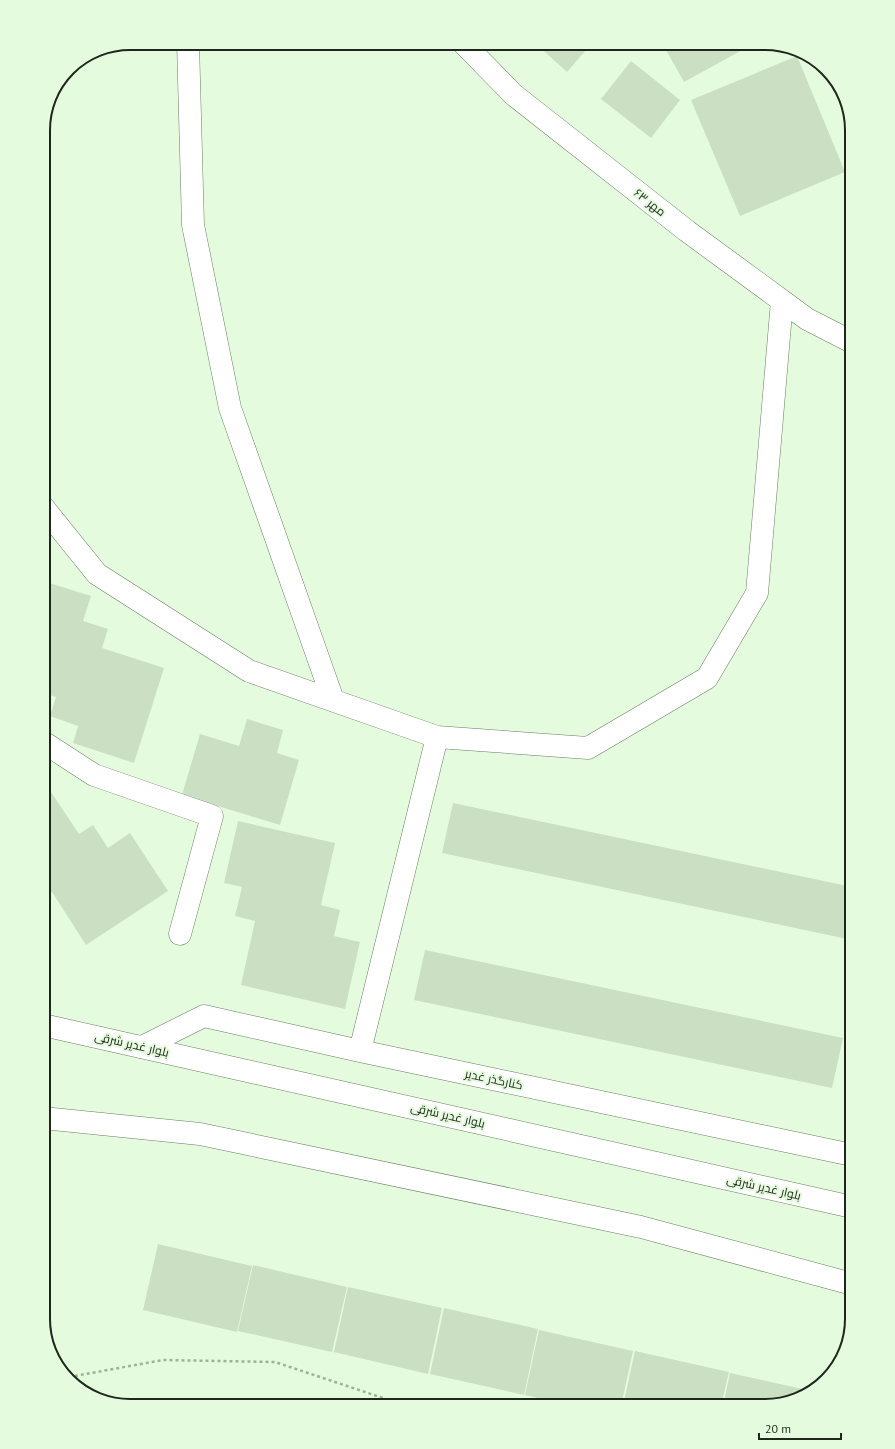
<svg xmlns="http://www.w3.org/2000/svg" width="895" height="1449" font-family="'PT Sans',Cairo,sans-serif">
  <rect width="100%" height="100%" fill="#e5fbdd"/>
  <path fill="#cbe0c3" d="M535,43h57l-25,29z
    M662,43h93l-71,39z
    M797,56l48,116 -105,44 -49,-116z
    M631,61l49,39 -29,38 -50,-39z
    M43,581l48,15 -8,25 25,8 -6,19 62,20 -30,95 -61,-20 5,-17 -28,-10 6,-19 -13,-4z
    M247,719l36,11 -6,23 22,7 -19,65 -98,-30 18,-61 39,12z
    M43,780l36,54 14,-9 15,23 22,-15 38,58 -82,54 -34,-53 -9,6z
    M453,803l399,84v53l-410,-87z
    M238,821l97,22 -14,62 19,5 -6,26 26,6 -15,67 -104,-24 14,-64 -20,-5 7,-29 -18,-4z
    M425,950l418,88 -11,50 -418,-88z
    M158,1244l94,22 -15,66 -94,-22z
    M253,1265l94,22 -15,65 -94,-21z
    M348,1287l94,21 -14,66 -94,-22z
    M43,1294l6,9 -6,4z
    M444,1308l94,21 -14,66 -94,-21z
    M539,1330l94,21 -12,55h-50l-46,-11z
    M635,1351l94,21 -8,34h-98z
    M730,1373l81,18 -7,6 -38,9h-43z"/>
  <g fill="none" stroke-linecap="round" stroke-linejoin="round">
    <g stroke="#6a7d63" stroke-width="23">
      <path id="minor" d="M188,43l5,182 37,183 103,292
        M463,43l51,52 173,136 120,88 45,23
        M43,507l54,67 152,97 188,66 151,11 119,-70 50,-85 25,-292
        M43,742l51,33 118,41 -32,118
        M142,1047l62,-31 156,35 492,104
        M360,1051l77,-314"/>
    </g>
    <g stroke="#6a7d63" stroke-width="23">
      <path id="major" d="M43,1025l809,182
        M43,1118l157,16 441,93 211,57"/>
    </g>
    <path stroke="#a0b19a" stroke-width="2.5" stroke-dasharray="3 3" stroke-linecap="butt" d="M69,1377l94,-17 112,2 108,36 13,8"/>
    <use href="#minor" stroke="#fff" stroke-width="22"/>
    <use href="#major" stroke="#fff" stroke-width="22"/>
  </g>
  <g text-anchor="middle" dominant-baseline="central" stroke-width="4" stroke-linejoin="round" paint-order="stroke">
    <g font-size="12" fill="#1f261c" stroke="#e5fbdd">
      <text transform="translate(650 202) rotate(38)">مهر ۶۳</text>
      <text transform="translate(132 1044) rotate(13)">بلوار غدیر شرقی</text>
      <text transform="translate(494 1079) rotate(12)">کنارگذر غدیر</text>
      <text transform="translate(448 1115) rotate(13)">بلوار غدیر شرقی</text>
      <text transform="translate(764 1187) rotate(13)">بلوار غدیر شرقی</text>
    </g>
  </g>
  <path d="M0 0H895V1449H0ZM130 50H765A80 80 0 0 1 845 130V1319A80 80 0 0 1 765 1399H130A80 80 0 0 1 50 1319V130A80 80 0 0 1 130 50Z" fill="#e5fbdd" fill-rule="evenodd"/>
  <path fill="none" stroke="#1f261c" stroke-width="2" d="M130 50H765A80 80 0 0 1 845 130V1319A80 80 0 0 1 765 1399H130A80 80 0 0 1 50 1319V130A80 80 0 0 1 130 50Z"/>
  <path d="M759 1433v6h82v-6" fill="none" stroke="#1f261c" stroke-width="2"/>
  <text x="765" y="1433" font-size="12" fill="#1f261c" stroke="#e5fbdd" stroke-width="3" paint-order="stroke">20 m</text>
</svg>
